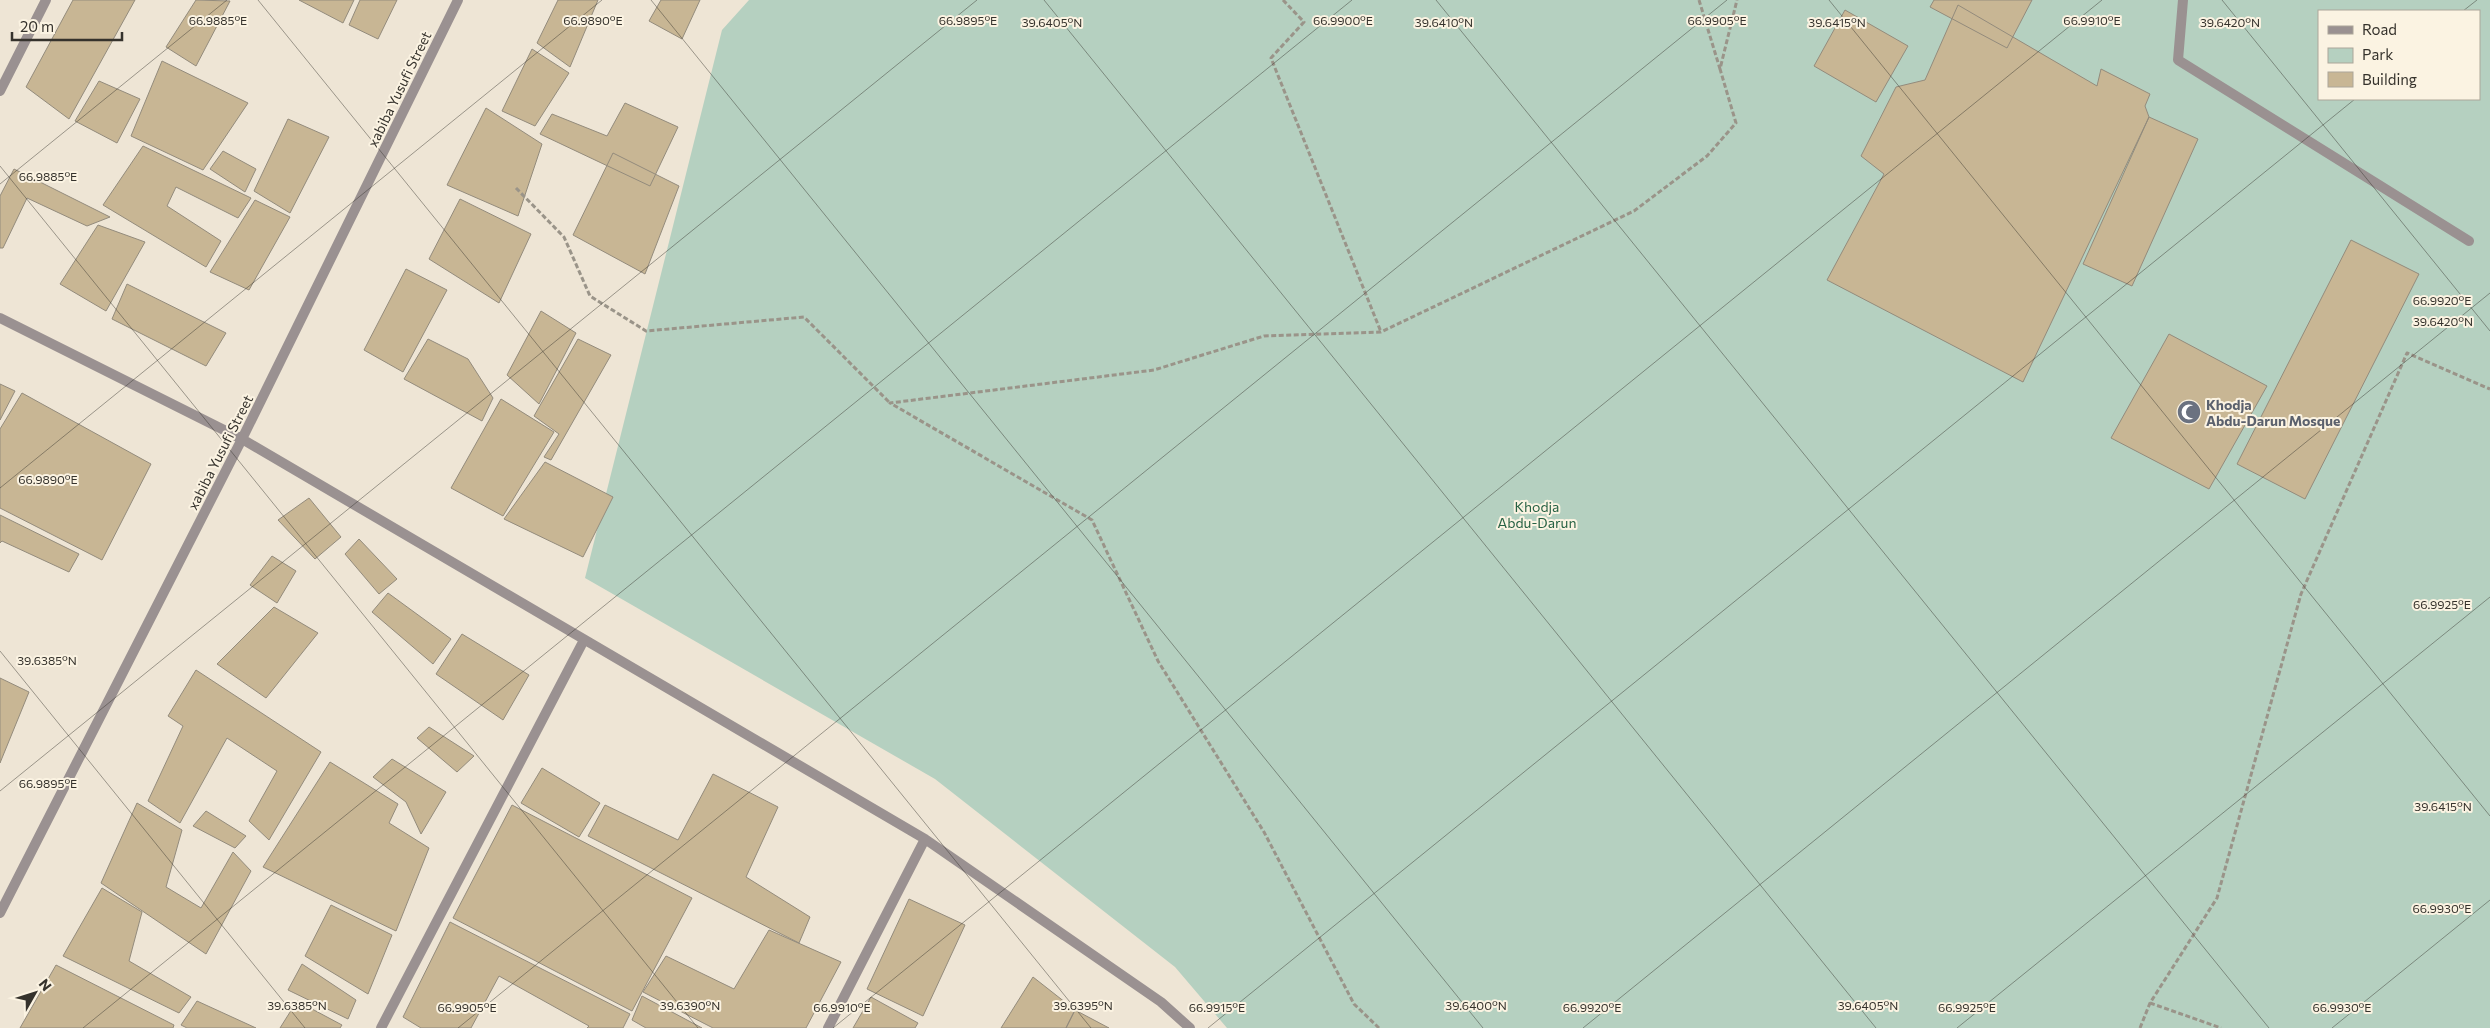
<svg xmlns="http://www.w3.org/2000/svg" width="2490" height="1028" font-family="Commissioner,sans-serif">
  <rect width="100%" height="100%" fill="#eee5d5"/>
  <path fill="#b5d0c0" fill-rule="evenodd" d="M749,0h1741v1028h-1263l-52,-61 -240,-188 -350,-201 137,-548zM2319,11h160v88h-160z"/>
  <path fill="#c8b694" stroke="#938b7c" d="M73,0h62l-66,119 -43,-32z
    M196,0l34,1 -34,65 -30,-19z
    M299,0h55l-11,23z
    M360,0h37l-19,39 -29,-14z
    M558,0h40l-28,67 -33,-24z
    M661,0h39l-18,39 -33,-18z
    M1934,0h98l-25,48 -77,-41z
    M1958,5l139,81 4,-17 49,25 -5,12 4,11 -126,265 -196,-102 57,-106 -23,-18 35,-69 29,-7z
    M1845,10l63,36 -32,56 -62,-36z
    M532,49l37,24 -34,53 -33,-15z
    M162,61l86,42 -45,67 -72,-34z
    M99,81l41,18 -23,44 -42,-22z
    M625,103l53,24 -28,59 -110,-52 12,-20 55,22z
    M486,108l56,36 -24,72 -71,-31z
    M2149,117l49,22 -66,147 -49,-22z
    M288,119l41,18 -39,76 -36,-22z
    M143,146l108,52 -13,20 -62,-31 -9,19 54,35 -15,26 -103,-62z
    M223,151l33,18 -11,23 -35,-23z
    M613,153l66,33 -34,88 -72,-39z
    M14,169l96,48 -23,9 -60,-28 -24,50h-3v-52z
    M460,199l71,35 -32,69 -70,-44z
    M255,200l35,17 -41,73 -39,-18z
    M98,225l47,17 -39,69 -46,-27z
    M2351,240l68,34 -114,225 -68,-35z
    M406,269l41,21 -44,82 -39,-22z
    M127,284l99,49 -20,33 -94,-47z
    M541,311l35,22 -37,71 -32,-29z
    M2169,334l98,52 -58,103 -98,-51z
    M428,339l40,20 25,39 -11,23 -78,-42z
    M578,339l33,16 -60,105 -7,-3 15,-23 -25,-18z
    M0,384l15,7 -15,29z
    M22,393l129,71 -49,96 -102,-52v-79z
    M501,399l53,33 -51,84 -52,-28z
    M545,462l68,35 -30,60 -79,-38z
    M309,498l32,39 -26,22 -37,-39z
    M0,515l79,39 -10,18 -67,-31 -2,2z
    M359,539l38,40 -18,15 -34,-40z
    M272,556l24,15 -19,32 -27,-18z
    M388,593l63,46 -18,25 -61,-52z
    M274,607l44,26 -52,65 -49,-34z
    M462,634l67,41 -26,45 -67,-46z
    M196,670l125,82 -52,88 -20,-19 28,-50 -50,-33 -47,85 -32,-22 35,-75 -15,-10z
    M0,678l29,14 -29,71z
    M429,727l45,29 -17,16 -40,-34z
    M392,759l54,33 -25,42 -15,-32 -33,-25z
    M330,762l68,42 -9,19 40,25 -33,83 -133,-64z
    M542,768l58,35 -21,34 -58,-34z
    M713,774l65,33 -32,70 64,40 -11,26 -211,-107 17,-31 73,35z
    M137,803l45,27 -16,57 35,21 32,-56 18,19 -45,83 -105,-71z
    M512,805l180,93 -60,113 -179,-93z
    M206,811l40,25 -11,12 -42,-22z
    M102,888l40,24 -13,49 62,36 -12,16 -116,-57z
    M909,899l56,26 -42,91 -56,-27z
    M331,905l61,30 -24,59 -63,-38z
    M450,922l180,92 -7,14h-36l2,-2 -90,-50 -28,52h-50l-18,-11z
    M769,930l72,32 -35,66h-93l-70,-36 23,-36 68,33z
    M302,964l54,36 -8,19 -60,-29z
    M56,965l118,60 -1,3h-153z
    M1033,977l42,33 -9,18h-65z
    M642,996l60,32h-56l-14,-8z
    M871,997l47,26 -3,5h-62z
    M197,1001l59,27h-69l-6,-3z
    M297,1001l45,24 -2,3h-60z
    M1075,1010l34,18h-43z"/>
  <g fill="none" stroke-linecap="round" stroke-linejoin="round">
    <path stroke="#9a9489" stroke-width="3" stroke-dasharray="5 2.5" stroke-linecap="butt" d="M1283,0l21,22 -33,36 110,274
      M1699,0l21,69
      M516,188l48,49 26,59 56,35 158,-14 86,86
      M2150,1003l71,25
      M1379,1028l-25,-24 -90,-172 -106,-171 -66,-141 -202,-117 264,-33 110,-34 117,-4 253,-121 73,-55 29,-33 -16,-54 17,-69
      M2140,1028l10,-25 67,-105 84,-304 106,-241 83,36"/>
    <path stroke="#9a9191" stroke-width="10" d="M2183,0l-5,60 291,181
      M0,91l46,-91"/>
    <path stroke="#9a9191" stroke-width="10" d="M0,318l242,121 683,400 236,163 29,26
      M0,913l242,-474 216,-439
      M381,1028l203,-388
      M828,1028l97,-189"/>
  </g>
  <path fill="none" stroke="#35322c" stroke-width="1" stroke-opacity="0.45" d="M258,0l833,1028M651,0l832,1028M1044,0l832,1028M1436,0l833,1028M1829,0l661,816M2222,0l268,331M2463,11l14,-11M0,166l698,862M0,184l227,-184M0,488l602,-488M0,651l305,377M0,791l977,-791M83,1028l1269,-1028M458,1028l1269,-1028M833,1028l1269,-1028M1208,1028l1147,-929M1583,1028l907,-735M1957,1028l533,-431M2332,1028l158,-128"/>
  <defs>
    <g id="mosque-disc" transform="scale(1.25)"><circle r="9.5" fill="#6b7280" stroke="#fbf3e2"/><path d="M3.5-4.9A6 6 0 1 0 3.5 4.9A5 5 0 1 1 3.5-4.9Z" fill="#fff"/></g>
  </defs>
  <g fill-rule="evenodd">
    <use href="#mosque-disc" x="2189" y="412"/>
  </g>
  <g text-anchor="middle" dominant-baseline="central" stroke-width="4" stroke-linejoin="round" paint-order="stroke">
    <g font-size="14" fill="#35322c" stroke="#fbf3e2">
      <text transform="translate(399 89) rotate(-64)">xabiba Yusufi Street</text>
      <text transform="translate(220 452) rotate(-63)">xabiba Yusufi Street</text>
    </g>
    <g font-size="14" font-weight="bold" fill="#5b616d" stroke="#fbf3e2" text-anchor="start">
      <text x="2206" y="404">Khodja<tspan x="2206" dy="16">Abdu-Darun Mosque</tspan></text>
    </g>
    <g font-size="14" fill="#266143" stroke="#fbf3e2">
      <text x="1537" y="506">Khodja<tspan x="1537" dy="16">Abdu-Darun</tspan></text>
    </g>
  </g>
  <g font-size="12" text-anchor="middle" fill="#35322c" stroke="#fbf3e2" stroke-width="4" stroke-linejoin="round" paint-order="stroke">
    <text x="593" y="25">66.9890°E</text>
    <text x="1717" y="25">66.9905°E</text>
    <text x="218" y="25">66.9885°E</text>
    <text x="968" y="25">66.9895°E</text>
    <text x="1343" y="25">66.9900°E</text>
    <text x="2092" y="25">66.9910°E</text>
    <text x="1052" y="27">39.6405°N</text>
    <text x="1444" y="27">39.6410°N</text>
    <text x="1837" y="27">39.6415°N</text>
    <text x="2230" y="27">39.6420°N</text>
    <text x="48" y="181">66.9885°E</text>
    <text x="2442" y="305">66.9920°E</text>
    <text x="2443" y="326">39.6420°N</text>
    <text x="48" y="484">66.9890°E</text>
    <text x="2442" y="609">66.9925°E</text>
    <text x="47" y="665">39.6385°N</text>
    <text x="48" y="788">66.9895°E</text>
    <text x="2443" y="811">39.6415°N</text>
    <text x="2442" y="913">66.9930°E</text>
    <text x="297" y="1010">39.6385°N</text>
    <text x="690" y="1010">39.6390°N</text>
    <text x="1083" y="1010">39.6395°N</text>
    <text x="1476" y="1010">39.6400°N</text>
    <text x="1868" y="1010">39.6405°N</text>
    <text x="467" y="1012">66.9905°E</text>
    <text x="842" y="1012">66.9910°E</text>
    <text x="1217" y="1012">66.9915°E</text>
    <text x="1592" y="1012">66.9920°E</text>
    <text x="1967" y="1012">66.9925°E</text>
    <text x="2342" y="1012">66.9930°E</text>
  </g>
  <rect x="2318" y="10" width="162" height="90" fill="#fbf3e2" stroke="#aca699"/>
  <rect x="2328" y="26" width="25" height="8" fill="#9a9191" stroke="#aca699"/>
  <text x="2362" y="35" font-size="15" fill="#35322c">Road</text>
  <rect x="2328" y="48" width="25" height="15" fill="#b5d0c0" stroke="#aca699"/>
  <text x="2362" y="60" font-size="15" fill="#35322c">Park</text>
  <rect x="2328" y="72" width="25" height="15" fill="#c8b694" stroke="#aca699"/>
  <text x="2362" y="85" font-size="15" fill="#35322c">Building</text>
  <g transform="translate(35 993) rotate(51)" stroke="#fbf3e2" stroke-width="4" paint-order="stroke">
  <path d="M0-4L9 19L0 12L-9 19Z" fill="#35322c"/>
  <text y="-8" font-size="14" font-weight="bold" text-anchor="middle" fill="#35322c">N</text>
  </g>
  <path d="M12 32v8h110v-8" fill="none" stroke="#35322c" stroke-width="2.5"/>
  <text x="20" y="32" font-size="15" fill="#35322c" stroke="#fbf3e2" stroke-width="4" paint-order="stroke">20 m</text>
</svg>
